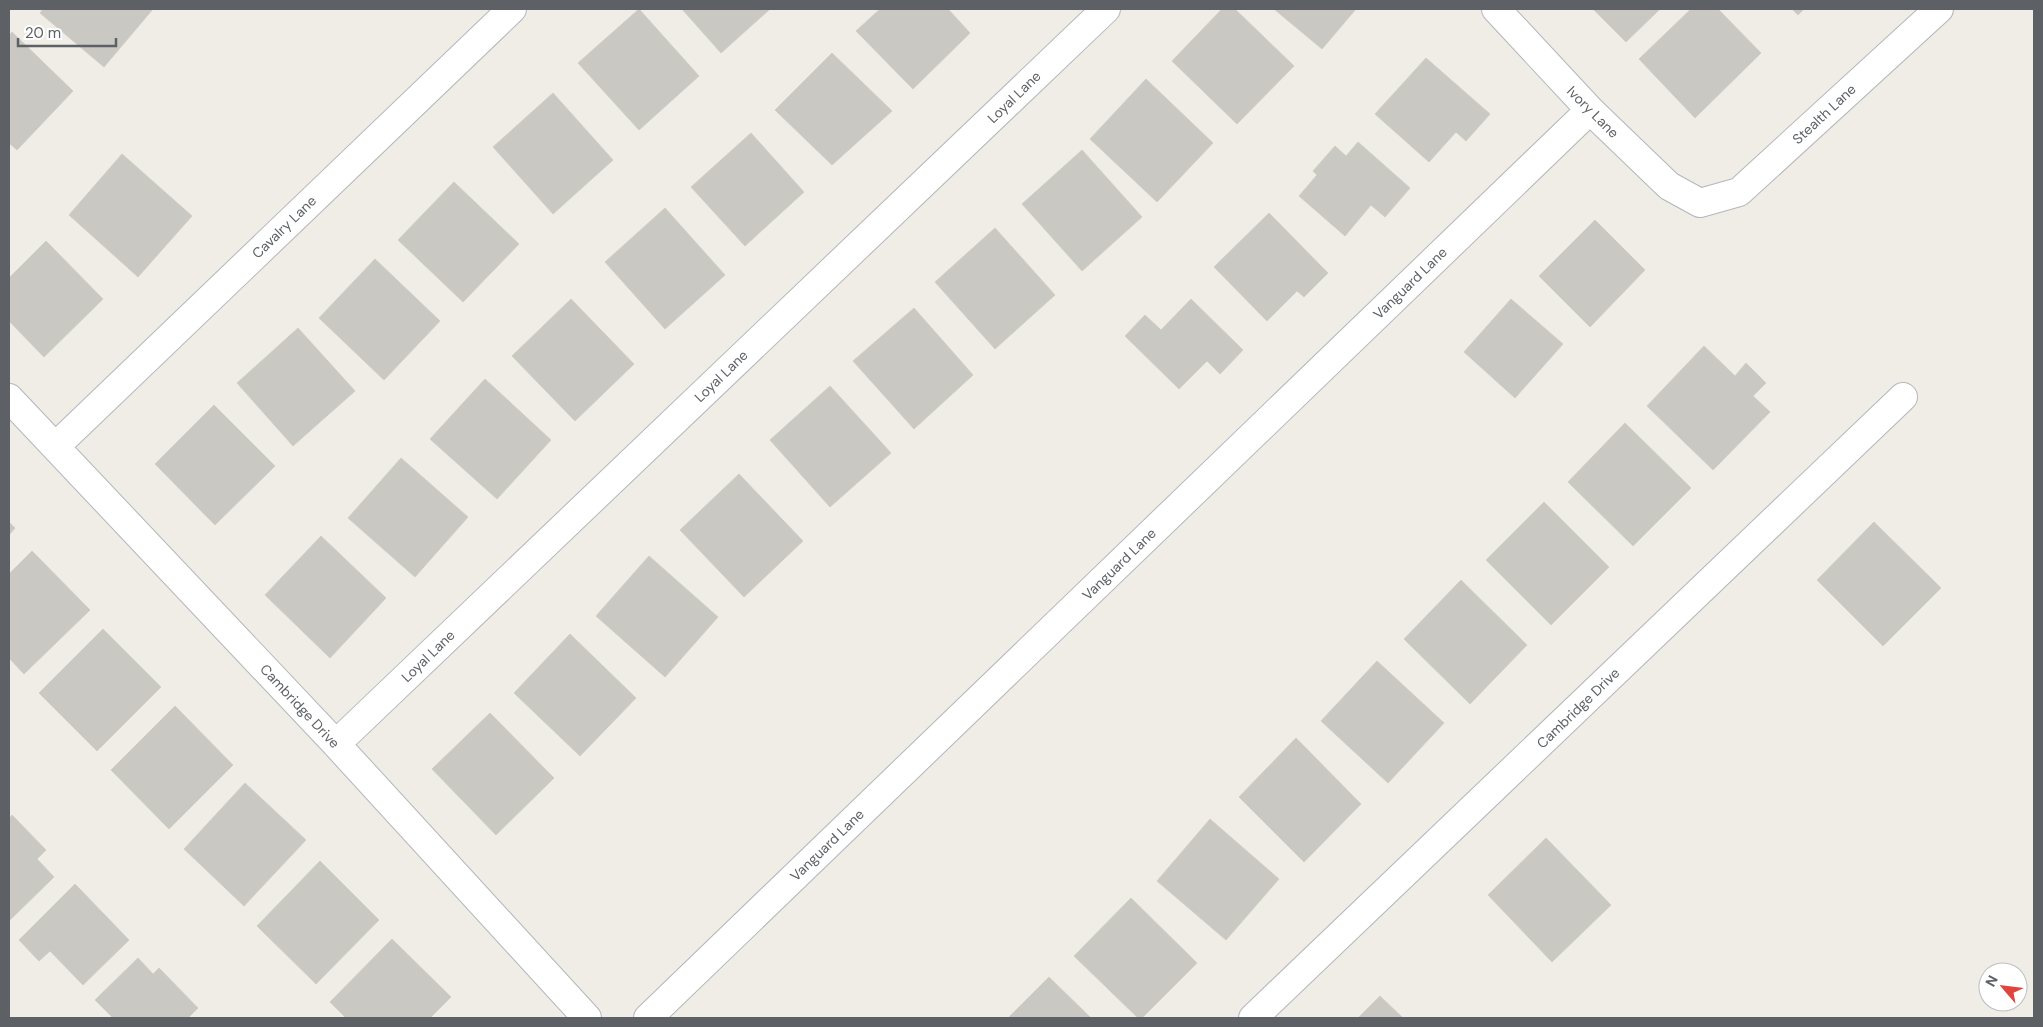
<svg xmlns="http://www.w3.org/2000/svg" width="2043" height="1027" font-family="'DM Sans',sans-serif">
  <rect width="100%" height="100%" fill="#efede6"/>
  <path fill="#cac8c2" stroke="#d3cec4" d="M43,9h110l-49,58 -64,-54z
    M639,9l60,67 -60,54 -61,-67z
    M682,9h88l-49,44z
    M880,9h68l22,24 -57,56 -57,-58z
    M1222,9h13l59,57 -57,58 -65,-63z
    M1274,9h82l-34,40z
    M1593,9h67l-34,33z
    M1691,9h27l43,44 -66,65 -56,-59z
    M1792,9h12l-6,6z
    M12,32l61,59 -56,59 -8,-7v-107z
    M832,53l60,58 -60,54 -57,-55z
    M1426,58l64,56 -24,27 -10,-9 -27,30 -54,-48z
    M1146,79l67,64 -56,59 -67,-63z
    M553,93l60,67 -60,54 -60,-67z
    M751,133l53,59 -59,54 -54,-59z
    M1358,142l52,46 -25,29 -14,-12 -26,31 -46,-40 18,-21 -4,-4 22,-25 11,10z
    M1082,150l60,67 -60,54 -60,-67z
    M122,154l70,62 -54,61 -69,-62z
    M454,182l65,62 -56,58 -65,-62z
    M665,208l60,67 -60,54 -60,-67z
    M1269,213l59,60 -24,24 -7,-6 -30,30 -53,-54z
    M1595,220l50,50 -55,57 -51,-51z
    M995,228l60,67 -60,54 -60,-67z
    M46,241l57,58 -59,58 -35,-36v-43z
    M375,259l65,62 -56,59 -65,-62z
    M571,299l63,65 -59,57 -63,-65z
    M1191,299l52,51 -23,24 -13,-13 -28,28 -54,-53 20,-21 16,15z
    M1511,299l52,45 -48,54 -51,-46z
    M914,308l59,67 -59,54 -61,-68z
    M298,328l57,63 -62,55 -56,-63z
    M1704,346l31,30 11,-13 20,20 -13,13 17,16 -57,58 -66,-64z
    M485,379l66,61 -54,59 -67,-60z
    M830,386l61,67 -61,54 -60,-67z
    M214,405l61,61 -60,59 -60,-61z
    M1625,423l66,65 -58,58 -65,-64z
    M401,458l67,59 -53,60 -67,-59z
    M739,474l64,67 -59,56 -64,-67z
    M1544,502l65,65 -58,58 -65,-65z
    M9,522l6,6 -6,7z
    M1874,522l67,66 -58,58 -66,-66z
    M321,536l65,62 -56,60 -65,-63z
    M32,551l58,59 -66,64 -15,-16v-84z
    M649,556l69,61 -53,60 -69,-61z
    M1461,580l66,65 -57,59 -66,-65z
    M103,629l58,58 -64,64 -58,-58z
    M570,634l66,64 -56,58 -66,-63z
    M1377,661l67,62 -56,60 -67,-62z
    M175,706l58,59 -64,64 -58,-59z
    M490,713l64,65 -58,57 -64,-66z
    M1296,738l65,66 -57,58 -65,-65z
    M245,783l61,57 -62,66 -60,-57z
    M12,815l34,35 -9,9 17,18 -45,44v-102z
    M1210,819l69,60 -53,61 -69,-59z
    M1546,838l65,67 -59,57 -64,-67z
    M320,861l59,59 -63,64 -59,-58z
    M75,884l54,56 -46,45 -33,-34 -11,10 -20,-21z
    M1131,898l66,65 -55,55h-4l-64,-62z
    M392,939l59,58 -21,21h-84l-16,-16z
    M138,958l15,16 6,-6 39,40 -10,10h-75l-18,-18z
    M1049,977l42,41h-83z
    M1380,996l23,22h-45z"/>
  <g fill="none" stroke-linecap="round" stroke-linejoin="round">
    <g stroke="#b3b6ba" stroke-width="30">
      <path id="street" d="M1496,9l94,101 79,76 31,17 39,-11 200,-183
        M9,398l327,346 251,274
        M56,446l456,-437
        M336,744l770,-735
        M648,1018l942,-908
        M1253,1018l650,-621"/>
    </g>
    <use href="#street" stroke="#fff" stroke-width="28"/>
  </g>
  <g text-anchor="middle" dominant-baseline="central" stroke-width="5" stroke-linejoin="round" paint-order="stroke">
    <g font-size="14" fill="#5d6165" stroke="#fff">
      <text transform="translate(1014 97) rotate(-44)">Loyal Lane</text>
      <text transform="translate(1593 112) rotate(45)">Ivory Lane</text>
      <text transform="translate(1824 114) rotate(-43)">Stealth Lane</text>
      <text transform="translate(284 227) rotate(-44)">Cavalry Lane</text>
      <text transform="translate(1410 283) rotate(-44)">Vanguard Lane</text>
      <text transform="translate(721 376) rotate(-44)">Loyal Lane</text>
      <text transform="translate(1119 564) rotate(-44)">Vanguard Lane</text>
      <text transform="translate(428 656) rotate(-44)">Loyal Lane</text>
      <text transform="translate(300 706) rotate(47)">Cambridge Drive</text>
      <text transform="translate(1578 708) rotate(-44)">Cambridge Drive</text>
      <text transform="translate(827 845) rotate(-44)">Vanguard Lane</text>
    </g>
  </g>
  <rect width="2043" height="1027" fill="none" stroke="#5d6165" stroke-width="20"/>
  <g transform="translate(2003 987) rotate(298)"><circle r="24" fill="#ffffff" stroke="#bec0c1"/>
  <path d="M0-4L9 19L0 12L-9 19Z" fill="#e0443a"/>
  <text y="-8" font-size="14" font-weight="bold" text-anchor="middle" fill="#5d6165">N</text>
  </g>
  <path d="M18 38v8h98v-8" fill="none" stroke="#5d6165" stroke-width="2.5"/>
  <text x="25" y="38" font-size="15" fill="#5d6165" stroke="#ffffff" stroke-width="4" paint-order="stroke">20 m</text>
</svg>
